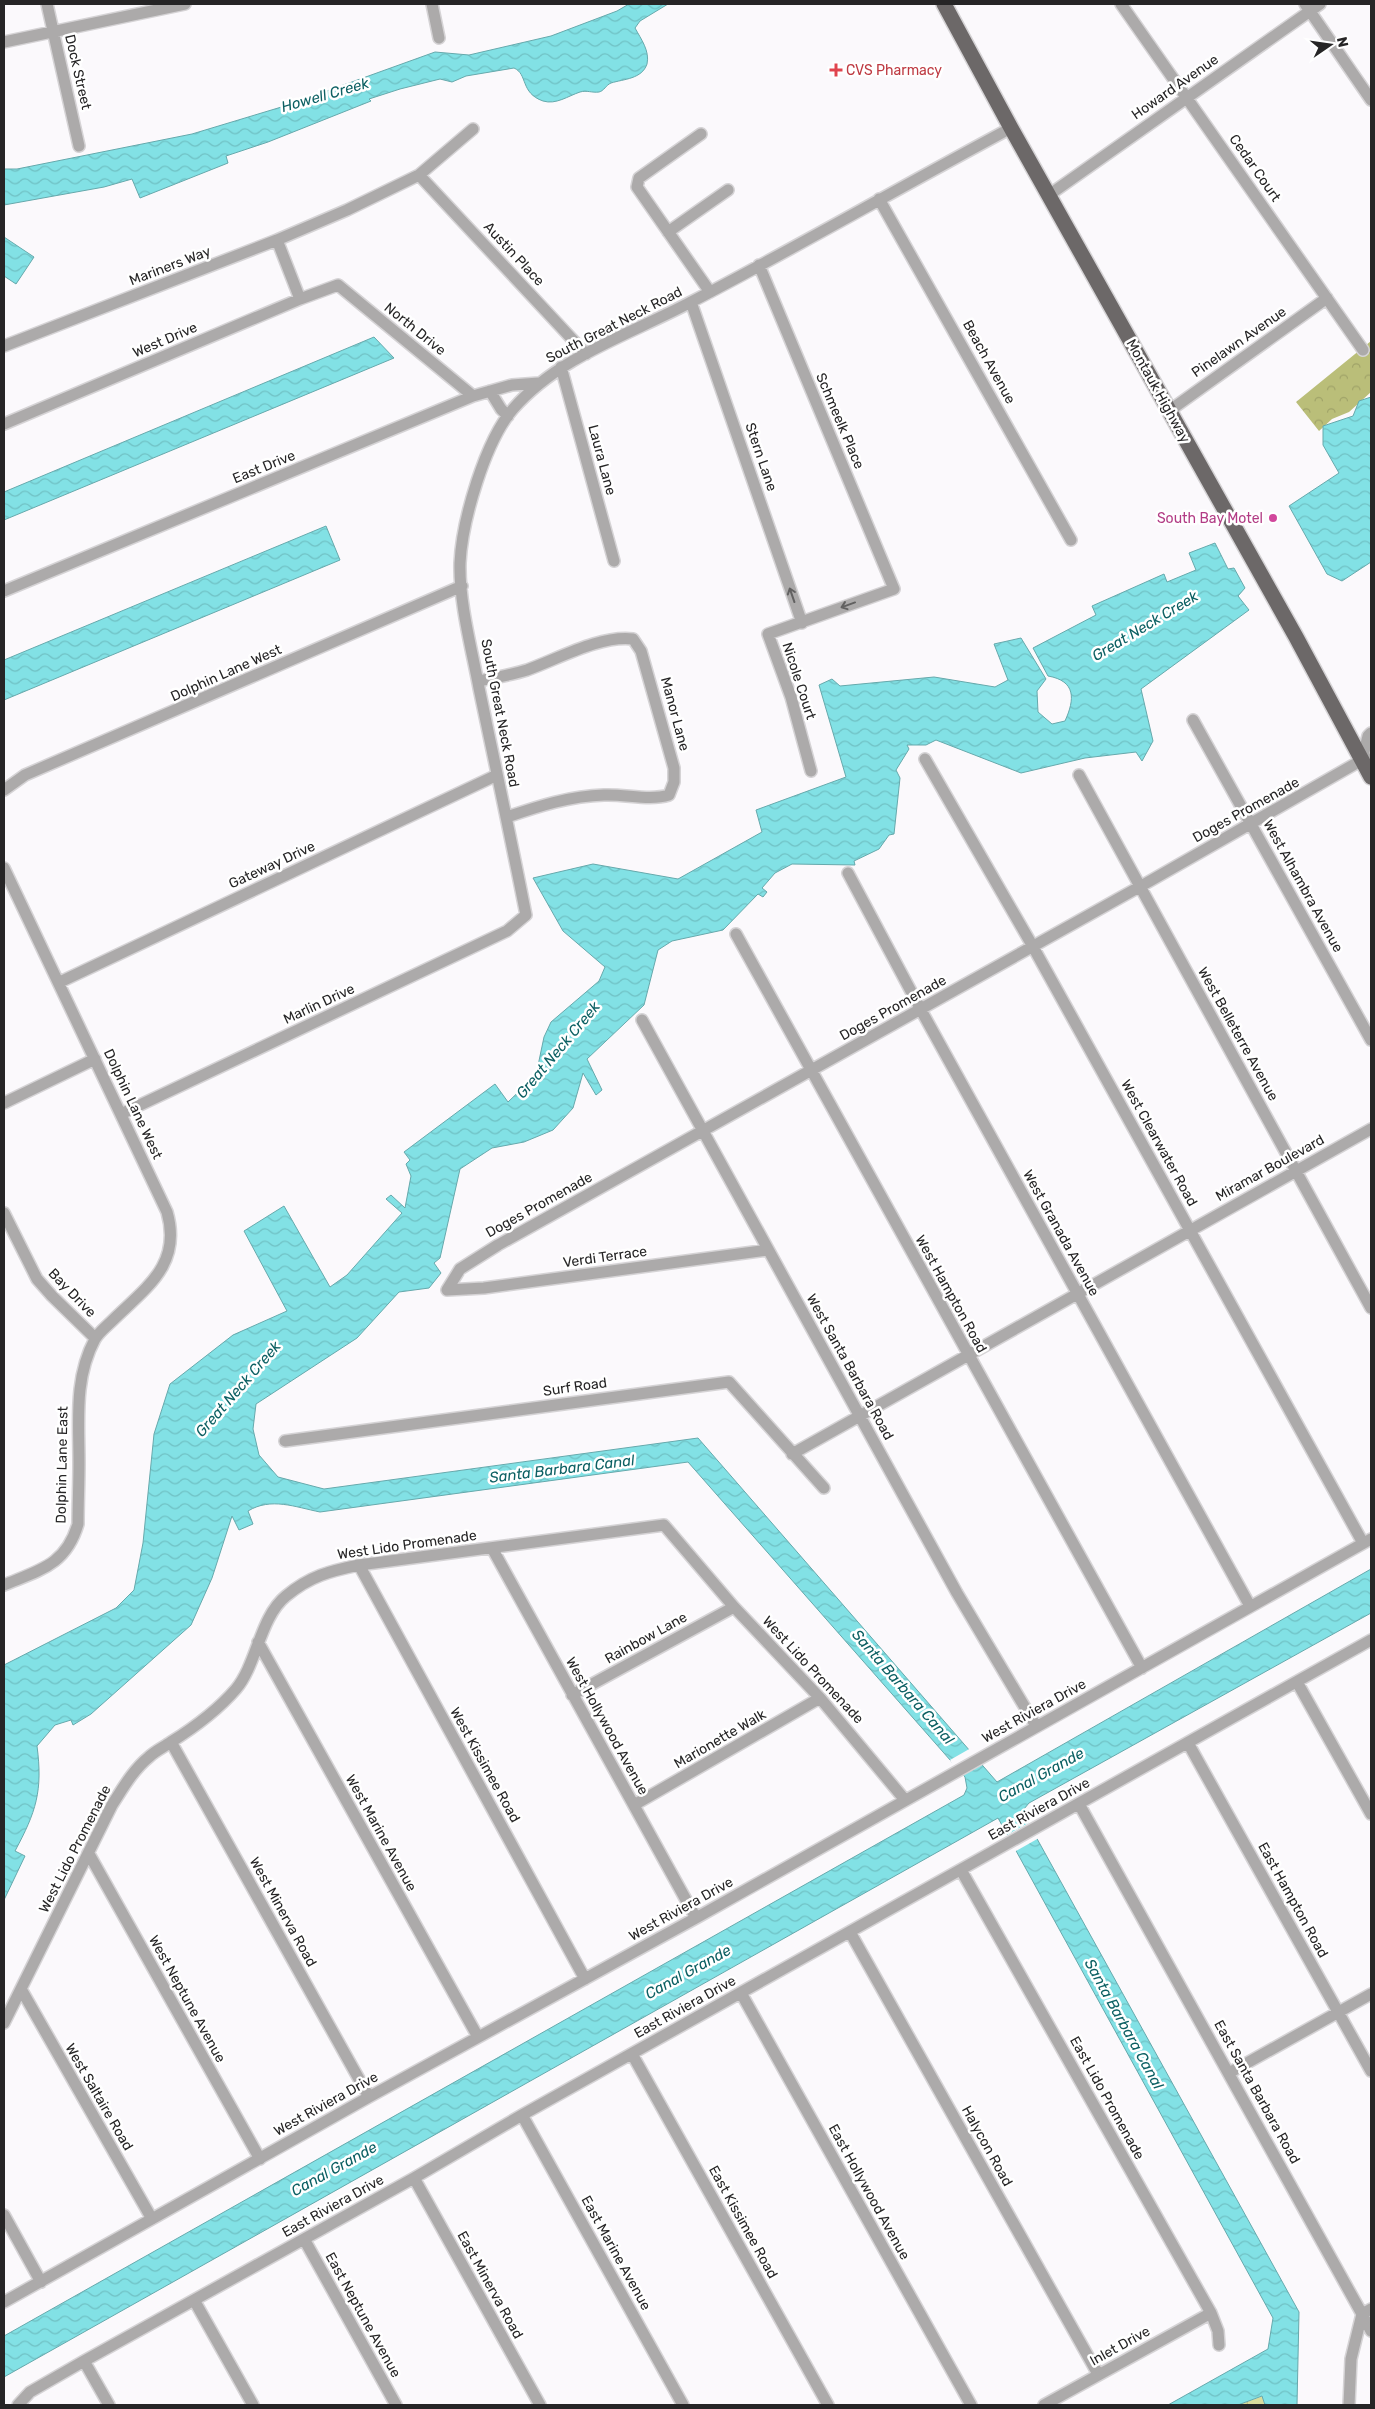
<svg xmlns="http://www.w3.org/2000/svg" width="1375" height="2409" font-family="Rubik,sans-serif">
  <defs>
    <pattern id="forest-crowns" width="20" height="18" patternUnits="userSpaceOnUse" patternTransform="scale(1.25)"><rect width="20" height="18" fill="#babe79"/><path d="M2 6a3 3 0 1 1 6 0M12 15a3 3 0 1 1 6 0" fill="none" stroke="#a0a368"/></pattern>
    <pattern id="park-crowns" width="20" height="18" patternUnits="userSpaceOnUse" patternTransform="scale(1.25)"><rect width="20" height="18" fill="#d9dd9e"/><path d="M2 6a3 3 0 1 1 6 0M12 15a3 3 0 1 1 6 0" fill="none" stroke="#babe88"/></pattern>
    <pattern id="water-waves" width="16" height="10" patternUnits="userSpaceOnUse" patternTransform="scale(1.25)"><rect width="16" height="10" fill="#82e1e5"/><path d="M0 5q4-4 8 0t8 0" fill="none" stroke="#70c1c4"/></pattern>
  </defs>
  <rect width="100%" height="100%" fill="#fbf9fc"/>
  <path fill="url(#forest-crowns)" d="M1371,341v51l-22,20 -17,7 -13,12 -23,-29z"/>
  <path fill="url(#park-crowns)" d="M1263,2396l2,9h-27z"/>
  <path fill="url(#water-waves)" stroke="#66a9ac" d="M629,4h39l-28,17 -5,7c6,11 15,23 12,36 -5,15 -23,15 -36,19 -5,2 -7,8 -12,9 -7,1 -12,-2 -19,0 -12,4 -24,13 -37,9 -23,-8 -15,-27 -29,-33l-48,8 -14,6 -12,-3 -40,10 -31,10 2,2 -103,41 -42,14 2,7 -88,35 -8,-19 -28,8 -100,18v-36h13l175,-35 96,-29 147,-53 34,3 82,-19 66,-25z
    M4,237l30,20 -18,27 -12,-8z
    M374,337l20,21 -390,162v-28z
    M1371,397v165l-29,19 -15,-7 -38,-68 50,-33 -16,-28v-19l30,-10 6,-15z
    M326,526l14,34 -336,140v-40z
    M1215,543l13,26 6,-1 11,20 -7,8 11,14 -108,79 12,52 -11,20 -6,-9 -51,6 -64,15 -85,-33 -10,5h-19l2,4 -13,21 4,8 -6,56 -5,1 -10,14 -25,12 1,4 -63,-1 -17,9 -13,15 5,4 -4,5 -5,-3 -35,36 -51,11 -14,9 -14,55 -57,54 15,31 -6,5 -13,-22 -10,35 -20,22 -29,12 -32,6 -32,21 -20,89 -6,5 7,10 -12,15 -30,4 -42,46 -101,66 -3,25 6,26 19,22 46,12 374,-51 299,344 374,-213v44l-342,190 -5,6 1,8 274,495 -2,93h-32l-3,-9 -24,9h-70l100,-56 5,-31 -275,-500 -994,559v-41l960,-541 3,-7 -2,-11 -277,-315 -368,50c-25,-5 -49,-15 -72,-1l5,13 -14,6 -7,-14 -20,62 -21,47 -100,89 -18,11 -2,-5 -16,5 -18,21c6,45 -1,66 -22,105l10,5 -21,44v-235l112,-57 18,-18 9,-47 11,-109 16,-50 63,-49 54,-24 -43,-80 40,-25 46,81 17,-12 55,-62 -16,-14 5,-4 14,13 6,-32 -5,-12 4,-4 -6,-8 91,-68 13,18 28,-27 8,-38 7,-15 48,-41 6,-14 -42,-36 -30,-53 60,-14 85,15 84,-47 -6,-22 90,-33 -27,-92 13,-6 8,7 94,-9 61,10 13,-7 -14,-36 27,-6 25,41 -9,12 1,21 14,12 13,-3c10,-22 11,-40 -17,-45l-15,-28 63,-33 -4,-9 72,-32 3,8 29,-12 -7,-17z"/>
  <path fill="#fbf9fc" d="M971,1748l12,14 -27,9 -6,-11z
    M1030,1822l9,16 -25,14 -9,-16z"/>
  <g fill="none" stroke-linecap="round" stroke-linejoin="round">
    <g stroke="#d5d3d5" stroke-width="14">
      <path id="minor" d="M47,4l32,142
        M432,4l7,34
        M1121,4l242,346
        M1305,4l66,96
        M4,42l181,-38
        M701,134l-62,44 -2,9 73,105
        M419,175l167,179
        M1049,195l271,-191
        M879,199l192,341
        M668,232l60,-42
        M277,240l23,59
        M759,265l135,324 -126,45 23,63 20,74
        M691,302l111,321
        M4,346l273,-106 70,-30 72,-35 54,-46
        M561,367l53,194
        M490,391l11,18 7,7
        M1169,411l158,-113
        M4,424l296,-125 38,-14 135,111
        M4,591l469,-195 39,-11 27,-2
        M478,681c16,-3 33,-6 49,-11 31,-11 73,-35 106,-31l8,12 33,117v14l-5,13c-20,6 -43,-1 -65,0 -34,1 -65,11 -97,22
        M1193,720l178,320
        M925,759l107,186 331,598
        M1362,760l6,-24 3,-3
        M1079,775l292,533
        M4,790l21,-15 437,-189
        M4,868l163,344c15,52 -20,75 -54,108 -6,6 -14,12 -18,19 -21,39 -16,81 -16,124 0,20 -1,41 -1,61 -12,41 -38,46 -74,61
        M848,873l73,137 329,596
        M736,934l406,734
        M60,982l437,-207
        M642,1020l315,573 79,133
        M4,1103l91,-44
        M121,1114l386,-183 19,-16c-15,-76 -31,-151 -47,-227 -7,-38 -20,-85 -19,-125 2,-42 25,-122 53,-154 46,-53 118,-75 178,-107 108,-56 213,-117 320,-174
        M4,1213l33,66 15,17 43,42
        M447,1290l13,-21 38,-24 652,-364 212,-121 9,-1
        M447,1290l37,-2 284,-38
        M285,1441l444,-59 95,106
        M792,1454l579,-325
        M492,1548l204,370
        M359,1565l226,414
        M258,1642l220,395
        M1297,1682l74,132
        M572,1695l162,-88
        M171,1742l198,355
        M1188,1743l183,328
        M1079,1804l283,510 -11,45 -2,46
        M634,1805l186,-107
        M89,1854l171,305
        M961,1870l250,443 7,18 1,14
        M850,1932l248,442
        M21,1989l131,230
        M741,1993l230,412
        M4,2023l108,-218c11,-17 21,-35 37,-48 6,-6 15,-10 22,-15 24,-15 46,-31 65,-53 21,-25 24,-72 50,-93 24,-20 44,-25 73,-31l305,-40 70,82 86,91 85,102
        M632,2054l196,351
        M1229,2073l142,-79
        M522,2115l161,290
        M414,2178l126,227
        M4,2215l37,67
        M304,2239l92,166
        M194,2300l59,105
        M4,2302l365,-205 327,-179 675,-379
        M1371,2309l-9,5 9,17
        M84,2361l25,44
        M18,2405l12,-13 54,-31 330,-183 108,-63 849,-475
        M1044,2405l167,-92"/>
    </g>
    <g stroke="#d5d3d5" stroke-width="18">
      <path id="major" d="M944,4l67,124 285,509 75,140"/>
    </g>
    <use href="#minor" stroke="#acaaaa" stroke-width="11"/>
    <use href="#major" stroke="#6c6868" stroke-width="15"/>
  </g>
  <defs><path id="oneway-shaft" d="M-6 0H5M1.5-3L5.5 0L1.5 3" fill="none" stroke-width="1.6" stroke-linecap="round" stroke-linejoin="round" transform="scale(1.25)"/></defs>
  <g stroke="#626161">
    <use href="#oneway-shaft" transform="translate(792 595) rotate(-109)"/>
    <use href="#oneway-shaft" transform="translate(848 605) rotate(160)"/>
  </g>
  <path fill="#e0444e" stroke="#fff" stroke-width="2" d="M833.5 62.5h5v5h5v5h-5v5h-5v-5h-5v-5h5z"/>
  <circle fill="#d1479c" stroke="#fff" stroke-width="2" cx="1273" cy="518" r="5"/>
  <g text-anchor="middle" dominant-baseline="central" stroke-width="5" stroke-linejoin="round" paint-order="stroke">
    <g font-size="14" fill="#be3a42" stroke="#fff" text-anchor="start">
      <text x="846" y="70">CVS Pharmacy</text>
    </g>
    <g font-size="14" fill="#262526" stroke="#fff">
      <text transform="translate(78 72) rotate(77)">Dock Street</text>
      <text transform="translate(1175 87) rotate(-35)">Howard Avenue</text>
      <text transform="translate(1255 168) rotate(55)">Cedar Court</text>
      <text transform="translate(514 254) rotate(47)">Austin Place</text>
      <text transform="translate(170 266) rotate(-21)">Mariners Way</text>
      <text transform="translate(614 325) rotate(-27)">South Great Neck Road</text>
      <text transform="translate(415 329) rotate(39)">North Drive</text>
      <text transform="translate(165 340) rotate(-23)">West Drive</text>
      <text transform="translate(1239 342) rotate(-35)">Pinelawn Avenue</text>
      <text transform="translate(989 362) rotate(61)">Beach Avenue</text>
      <text transform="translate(1158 391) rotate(61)">Montauk Highway</text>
      <text transform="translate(840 421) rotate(67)">Schmeelk Place</text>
      <text transform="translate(761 457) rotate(71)">Stern Lane</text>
      <text transform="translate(602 460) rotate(75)">Laura Lane</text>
      <text transform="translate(264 467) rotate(-22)">East Drive</text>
      <text transform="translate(226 673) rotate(-24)">Dolphin Lane West</text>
      <text transform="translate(799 681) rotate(72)">Nicole Court</text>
      <text transform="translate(500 713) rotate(79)">South Great Neck Road</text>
      <text transform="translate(675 714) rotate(75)">Manor Lane</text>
      <text transform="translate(1246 810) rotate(-29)">Doges Promenade</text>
      <text transform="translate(272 865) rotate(-25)">Gateway Drive</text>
      <text transform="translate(1303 886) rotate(61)">West Alhambra Avenue</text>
      <text transform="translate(319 1004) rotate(-25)">Marlin Drive</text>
      <text transform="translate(893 1008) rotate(-29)">Doges Promenade</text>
      <text transform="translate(1238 1034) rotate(61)">West Belleterre Avenue</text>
      <text transform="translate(133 1104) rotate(65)">Dolphin Lane West</text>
      <text transform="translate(1159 1143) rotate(61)">West Clearwater Road</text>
      <text transform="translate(1270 1168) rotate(-29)">Miramar Boulevard</text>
      <text transform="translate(539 1205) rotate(-29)">Doges Promenade</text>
      <text transform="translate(1061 1233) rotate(61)">West Granada Avenue</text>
      <text transform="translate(605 1257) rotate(-8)">Verdi Terrace</text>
      <text transform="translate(72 1293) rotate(46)">Bay Drive</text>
      <text transform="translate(951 1294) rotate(61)">West Hampton Road</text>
      <text transform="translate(850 1367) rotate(61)">West Santa Barbara Road</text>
      <text transform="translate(575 1387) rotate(-8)">Surf Road</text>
      <text transform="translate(62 1465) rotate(-89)">Dolphin Lane East</text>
      <text transform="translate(407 1545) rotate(-8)">West Lido Promenade</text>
      <text transform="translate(646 1638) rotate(-29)">Rainbow Lane</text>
      <text transform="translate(813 1670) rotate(47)">West Lido Promenade</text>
      <text transform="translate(1034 1711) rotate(-29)">West Riviera Drive</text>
      <text transform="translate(607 1726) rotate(61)">West Hollywood Avenue</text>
      <text transform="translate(720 1739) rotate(-30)">Marionette Walk</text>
      <text transform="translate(485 1765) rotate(61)">West Kissimee Road</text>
      <text transform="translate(1039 1809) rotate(-29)">East Riviera Drive</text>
      <text transform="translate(381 1833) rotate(61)">West Marine Avenue</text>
      <text transform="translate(75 1849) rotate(-63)">West Lido Promenade</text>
      <text transform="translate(1293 1900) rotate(61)">East Hampton Road</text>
      <text transform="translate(681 1909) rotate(-29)">West Riviera Drive</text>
      <text transform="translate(283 1912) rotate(61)">West Minerva Road</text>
      <text transform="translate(187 1999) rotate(61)">West Neptune Avenue</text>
      <text transform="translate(685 2007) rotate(-29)">East Riviera Drive</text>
      <text transform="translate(1257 2092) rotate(61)">East Santa Barbara Road</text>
      <text transform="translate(99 2097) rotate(60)">West Saltaire Road</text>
      <text transform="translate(1107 2098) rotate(61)">East Lido Promenade</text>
      <text transform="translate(326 2104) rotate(-29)">West Riviera Drive</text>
      <text transform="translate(987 2146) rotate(61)">Halycon Road</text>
      <text transform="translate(869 2192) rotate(61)">East Hollywood Avenue</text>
      <text transform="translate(333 2206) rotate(-29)">East Riviera Drive</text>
      <text transform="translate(743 2222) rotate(61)">East Kissimee Road</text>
      <text transform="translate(616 2253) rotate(61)">East Marine Avenue</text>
      <text transform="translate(490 2285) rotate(61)">East Minerva Road</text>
      <text transform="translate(363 2315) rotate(61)">East Neptune Avenue</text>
      <text transform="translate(1120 2346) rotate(-29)">Inlet Drive</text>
    </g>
    <g font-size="14" fill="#b23c85" stroke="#fff" text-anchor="end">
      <text x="1263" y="518">South Bay Motel</text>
    </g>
    <g font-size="15" font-style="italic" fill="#0c6063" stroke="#fff">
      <text transform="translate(325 95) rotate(-16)">Howell Creek</text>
      <text transform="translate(1145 626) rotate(-31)">Great Neck Creek</text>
      <text transform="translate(558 1050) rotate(-50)">Great Neck Creek</text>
      <text transform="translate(238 1389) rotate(-49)">Great Neck Creek</text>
      <text transform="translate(562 1469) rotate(-7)">Santa Barbara Canal</text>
      <text transform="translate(903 1687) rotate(49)">Santa Barbara Canal</text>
      <text transform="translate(1041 1775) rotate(-29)">Canal Grande</text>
      <text transform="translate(688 1972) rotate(-29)">Canal Grande</text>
      <text transform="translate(1124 2024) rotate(61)">Santa Barbara Canal</text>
      <text transform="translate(334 2169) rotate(-29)">Canal Grande</text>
    </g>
  </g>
  <rect width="1375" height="2409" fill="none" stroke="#262526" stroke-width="10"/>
  <g transform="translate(1330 45) rotate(77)" stroke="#ffffff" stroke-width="4" paint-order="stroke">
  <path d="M0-4L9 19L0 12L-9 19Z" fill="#262526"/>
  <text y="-8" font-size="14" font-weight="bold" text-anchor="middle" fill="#262526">N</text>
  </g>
</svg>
